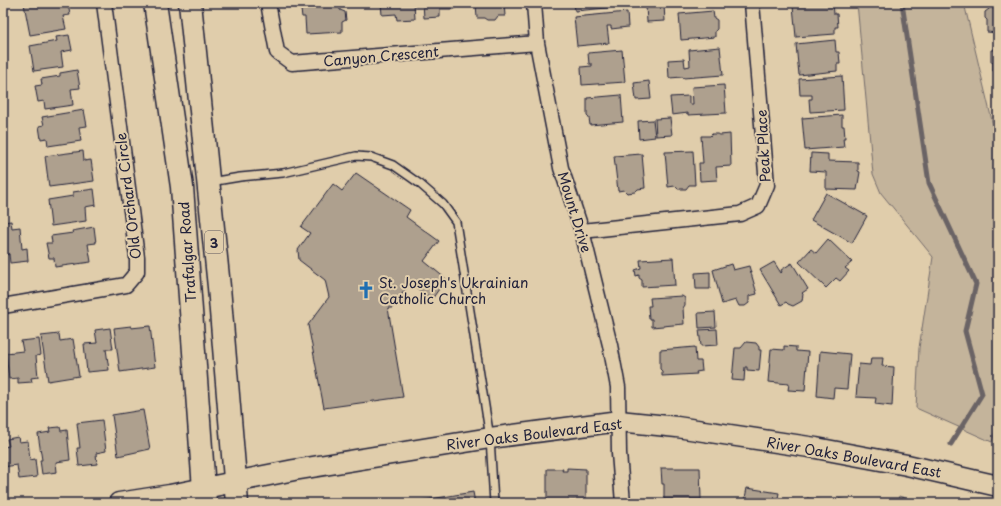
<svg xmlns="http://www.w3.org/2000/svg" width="1001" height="506" font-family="'Playpen Sans',sans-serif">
  <rect width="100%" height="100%" fill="#e0cdab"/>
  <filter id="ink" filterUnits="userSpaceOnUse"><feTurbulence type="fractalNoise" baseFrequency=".025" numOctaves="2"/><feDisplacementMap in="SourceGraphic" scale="8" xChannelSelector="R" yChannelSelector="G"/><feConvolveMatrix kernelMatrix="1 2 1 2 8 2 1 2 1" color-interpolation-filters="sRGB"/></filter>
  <g filter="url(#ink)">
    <path fill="#c4b49b" stroke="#736b6b" d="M857,3h107l34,143v273l-6,23 -76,-34 3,-60 14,-91 -52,-64 -8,-19z
      M899,496l21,7h-23z"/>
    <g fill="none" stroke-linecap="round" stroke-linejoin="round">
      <path stroke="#6a6365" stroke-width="5" d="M902,3l27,180 47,101 -11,47 17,63 -31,50"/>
    </g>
    <path fill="#aea08e" stroke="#22223b" d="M33,3h35l2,12 -7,1 3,13 -36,6 -6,-31z
      M300,3h40v7l5,2 1,8 -4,2v10l-36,2 -1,-17h-3z
      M381,3h33l1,16 -18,1 -1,-6 -14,1z
      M423,3h32v6h-15v8l-16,1z
      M476,3h28l1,13h-7l-3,4h-8l-3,-2h-7z
      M574,3h53l1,3 -53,5z
      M824,3h9l1,11h3l1,13h-3v7l-39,3 -3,-31z
      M989,3h9v30l-11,-1v-12l-2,-2v-6l4,-3z
      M664,5l1,16 -18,1 -1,-16z
      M713,11l1,7 3,2v9l-2,2v6l-34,3 -2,-26z
      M627,12l1,15 -17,2v-3h-4l2,17 -32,3 -3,-29z
      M69,35l3,15 -11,2 2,15 -29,4 -4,-25 27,-5 -1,-4z
      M995,39l3,1v31h-5v-9h-2v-12h3z
      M835,40l1,12h3l1,12h-3v7l-38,4 -3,-31z
      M720,47l3,28 -40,3v-1l-14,1 -1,-18 16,-1 1,8 5,-1 -1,-16z
      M622,50l3,32 -43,3 -1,-18 11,-1v-2h-3l-1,-11z
      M77,70l3,18 -9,1 2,16 -28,4 -1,-8 -6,1 -3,-16 7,-1 -1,-6 19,-3v-3z
      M842,76l2,34 -34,2 -1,-13h3v-4h-12l-1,-16z
      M649,81l2,18 -15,1 -2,-17z
      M724,85l2,28 -38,2v-2l-16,2 -2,-18 19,-1v8h4l-1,-17z
      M621,95l2,27 -33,3 -1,-7 -2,-2v-18z
      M84,110l3,16 -8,1 2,14 -33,5 -1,-8 -6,1 -2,-13 5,-1 -2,-8z
      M842,115v11h2l1,12h-2l1,9 -39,3 -3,-32z
      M670,118l2,17 -16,1 -1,-17z
      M653,120l2,17 -16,2 -1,-18z
      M712,134h5l3,1 10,-1 1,32 -15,1 1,13 -17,1 -1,-18h4l-2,-27h9z
      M83,151l1,10 7,-1 3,21 -45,6 -4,-31z
      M693,151l2,34h-6l-3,4h-8l-3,-3 -7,1 -3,-35z
      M811,153l17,1v7l30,1v9l2,1 -3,18 -31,-1v-17l-16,-1z
      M642,154l3,34 -7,1 -3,3 -8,1 -3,-3 -6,1 -4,-35z
      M356,173l54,37 -4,7 33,24 -15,20 22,18 -14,20 -22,-16 -18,25h-4l15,89 -79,11 -16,-83 21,-28 -4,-17 -26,-20 -1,-10 12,-17 -9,-6 32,-43 9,7z
      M94,189l2,16 -11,2 1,14 -35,5 -3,-26 25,-4v-4z
      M826,193l41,23 -15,27 -41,-23z
      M11,221l1,7 8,-1 2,22 5,-1 1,13 -18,2 -1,-9 -6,1v-33z
      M94,227l2,16 -8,1 3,18 -36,5 -1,-9h-5l-3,-15h6l-1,-7 22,-3 -1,-2z
      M828,239l24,23 -7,6 4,3 -9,10 -4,-3 -10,10 -27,-26 12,-13 5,4z
      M673,258l2,27 -33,2v-7l-3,-2v-3l-3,1 -1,-6 6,-2 -1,-8z
      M774,262l7,11 1,-1 -1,-2 11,-7 16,26 -6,4 1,1 -1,7 -9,5 -5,-2 -2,-2 -5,3 -21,-35z
      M731,264l2,6 16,-4 8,28 -8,2v7l-4,3h-6l-3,-6 -14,4 -9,-34z
      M710,272v17h-14l-1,-16z
      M682,296l3,2v7l-2,3 1,16 -32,3v-8h-3l-1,-13h3l-1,-8z
      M715,312l1,15 -17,1 -1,-15z
      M131,326v2l19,-2 5,41 -35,5 -6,-44z
      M110,328l3,21h-7l3,21 -22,2 -3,-28 13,-1 -2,-13z
      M717,329l1,16 -17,1 -2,-16z
      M59,334l1,7 13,-2 6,37 -31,5 -7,-45z
      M39,339l2,16 -5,1 2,21 -7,1 1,4 -14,1v-5l-9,1 -3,-26 17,-2 -2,-10z
      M746,342l10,1 3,4v3h2l-2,21 -12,-1v-3h-2l-1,14 -12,-1 3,-32h6z
      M784,346l12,1v4l12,1 -3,39 -17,-1 1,-6 -21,-2 3,-33 13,1z
      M695,347l1,14h5l1,10 -6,1 1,2 -35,2v-5l-2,-2v-19z
      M820,351l30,3 -3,35 -13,-1 -1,10 -16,-2z
      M871,358h12l-1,8 12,1 -2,39 -17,-2 1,-6 -20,-1 3,-33 11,1z
      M143,410l7,39 -32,7 -6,-41z
      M102,420l4,31 -10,2 1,11 -18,2 -2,-18h3l-3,-25z
      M60,427l1,4 6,-1 3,30 -14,2 1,10 -15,2 -2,-14h2l-4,-26 12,-2 -1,-4z
      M18,437l1,5 9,-1 2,19 5,-1 2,18 -18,2 -2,-14 -14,2v-20l6,-1 -2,-7z
      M567,468l19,1v31l-39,1v-32h16l-1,2h5z
      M661,468h39l1,31h-37v-15h-2z
      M747,488l32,5 -2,10h-33z
      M473,492l2,11h-68z
      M807,498l16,3v2h-39l1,-4 21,3z
      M839,499l14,3v1h-23v-1l5,1 1,-2h3z"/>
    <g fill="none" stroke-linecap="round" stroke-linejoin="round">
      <g stroke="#22223b" stroke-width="10">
        <path id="lane" d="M210,182l30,-5 43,-4 73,-17 15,1 22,8 27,19 23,20 13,18 34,216 4,65"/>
      </g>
      <g stroke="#22223b" stroke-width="17">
        <path id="street" d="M268,3l9,49 15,11 245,-20
          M534,3l3,40 24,125 21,63 28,114 8,42 1,66 4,50
          M582,231l158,-17 18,-8 9,-21 -15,-182
          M3,306l123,-21 11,-13v-15l-33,-254"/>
      </g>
      <g stroke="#22223b" stroke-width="23">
        <path id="secondary" d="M119,503l51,-8 124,-25 196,-32 129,-17 58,6 139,21 91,17 91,21"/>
      </g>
      <g stroke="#22223b" stroke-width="25">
        <path id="primary" d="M155,3l27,184 23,316
          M190,3l29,284 18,216"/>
      </g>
      <use href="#lane" stroke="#e0cdab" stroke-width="7"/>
      <use href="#street" stroke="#e0cdab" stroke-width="14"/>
      <use href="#secondary" stroke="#e0cdab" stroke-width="20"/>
      <use href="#primary" stroke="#e0cdab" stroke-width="22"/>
    </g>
  </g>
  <defs>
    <g id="church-bare" transform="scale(1.38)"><path d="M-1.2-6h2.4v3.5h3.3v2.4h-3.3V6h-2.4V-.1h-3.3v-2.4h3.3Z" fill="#1f6fb2" stroke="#e0cdab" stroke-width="2.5" paint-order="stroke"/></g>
  </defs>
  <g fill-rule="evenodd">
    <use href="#church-bare" x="366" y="290"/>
  </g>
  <g text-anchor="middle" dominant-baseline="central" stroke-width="4" stroke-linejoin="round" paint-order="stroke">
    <rect fill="#e0cdab" stroke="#5b555d" stroke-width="1" x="205" y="231" width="18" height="22" rx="3"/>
    <g font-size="13" font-weight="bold" fill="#22223b">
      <text x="214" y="242">3</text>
    </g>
    <g font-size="14" fill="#22223b" stroke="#e0cdab">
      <text transform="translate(381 56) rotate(-5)">Canyon Crescent</text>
      <text transform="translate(763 146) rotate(-93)">Peak Place</text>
      <text transform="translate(128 196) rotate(-97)">Old Orchard Circle</text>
      <text transform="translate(575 212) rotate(73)">Mount Drive</text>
      <text transform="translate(187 252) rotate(-94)">Trafalgar Road</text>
      <text transform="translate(534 434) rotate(-7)">River Oaks Boulevard East</text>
      <text transform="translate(854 457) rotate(10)">River Oaks Boulevard East</text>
    </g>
    <g font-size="14" fill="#22223b" stroke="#e0cdab" text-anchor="start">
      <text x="379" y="282">St. Joseph's Ukrainian<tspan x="379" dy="16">Catholic Church</tspan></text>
    </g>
  </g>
  <rect width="1001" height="506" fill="none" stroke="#e0cdab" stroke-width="16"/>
  <rect x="8" y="8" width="985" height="490" fill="none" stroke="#22223b" stroke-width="1.5" filter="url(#ink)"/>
</svg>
